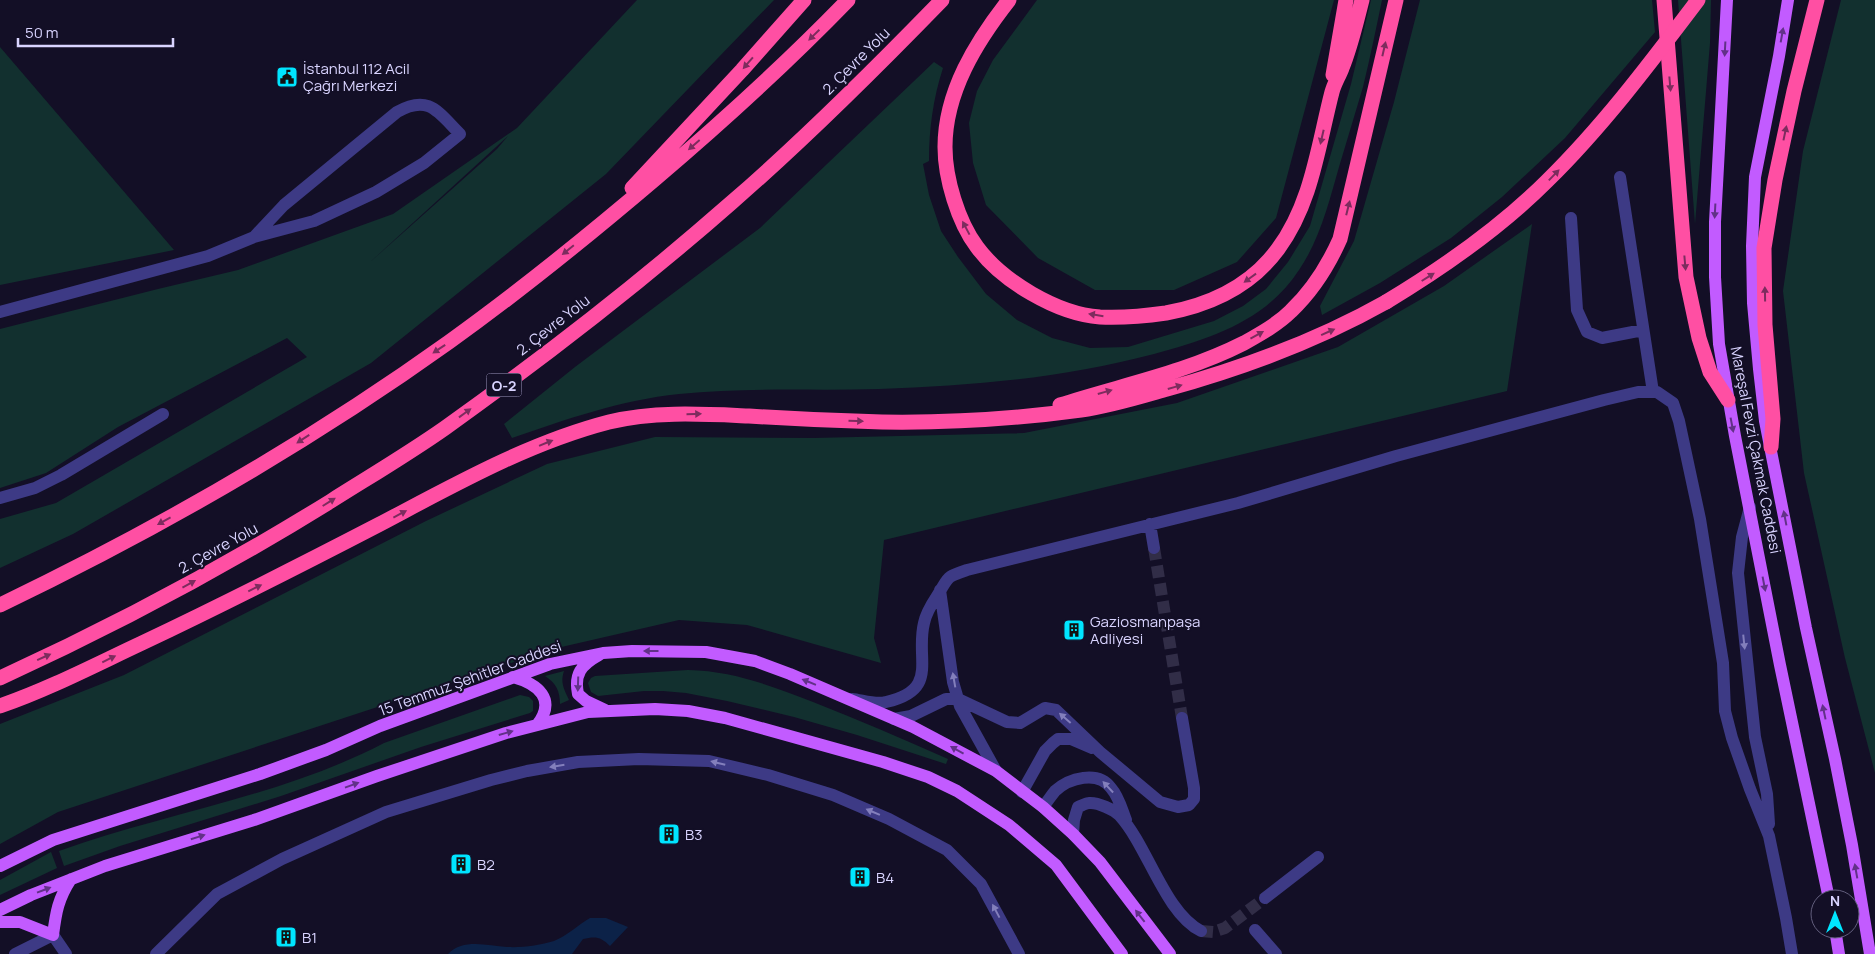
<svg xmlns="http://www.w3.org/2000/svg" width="1875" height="954" font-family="Manrope,sans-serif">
  <rect width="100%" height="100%" fill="#130f26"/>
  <path fill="#12302f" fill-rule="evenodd" d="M637,0h137l-168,174 -235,189 -298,171 -73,34v-49l56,-16 251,-146 -20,-19 -169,89 -72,46 -46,15v-159l158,-40 80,-19 155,-56 124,-86zM508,136l-11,13 -129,115z
    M1037,0h297l-58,218 -39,44 -63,28h-79l-57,-32 -52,-53 -13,-42 -4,-40 8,-32 16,-31z
    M1371,0h11c-6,29 -12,58 -19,87 -8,27 -16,53 -24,80 -10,35 -19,72 -40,103 -33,51 -89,69 -145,84 -91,24 -182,32 -275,35 -67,2 -134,-2 -200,5 -58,6 -112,25 -167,44l-8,-14 71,-57 185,-139 174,-166 9,6c-10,31 -14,61 -14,93l-6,3 6,31 12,36 17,26 28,37 31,26 35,18 38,10 38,-1 86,-26 29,-15 23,-17 22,-27 22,-36 41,-142z
    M1420,0h232l3,32 -90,106 -63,59 -51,41 -71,45 -58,32 -2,-9 34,-65 40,-139z
    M1678,0h33l-1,43 -15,181z
    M1841,0h34v773l-30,-115 -41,-185 -21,-182 20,-140z
    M0,47l174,203 -174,35z
    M1532,224l-25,167 -623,149 -10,98 7,25 -134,-38 -68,-5 -122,28 -499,164 -58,32v-120l124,-49 302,-154 121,-57 108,-27 159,1 210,-5 153,-30 161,-56 106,-61z
    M688,670c46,1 83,16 125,32 46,18 90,37 135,57l-2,5 -89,-29 -63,-18 -67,-16 -41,-8 -23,-2h-19l-46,5 -7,-4 -3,-9 3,-5 4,-2z
    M564,671c-4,12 0,18 5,29l-9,4c0,-13 -4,-21 -15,-28z
    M520,695l9,2 4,4v10l-3,2 -109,34 -140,49 -161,50 -56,20 -5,-15c106,-38 224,-55 325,-108z
    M51,852l6,16 -57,27v-15z"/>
  <path fill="#0c2248" d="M590,918h16l22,9 -18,19c-9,-9 -14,-10 -27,-7l-11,15h-124c16,-16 39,-8 59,-7 15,1 33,-2 47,-6 13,-5 24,-16 36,-23z"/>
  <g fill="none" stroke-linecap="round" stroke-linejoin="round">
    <path stroke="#312d47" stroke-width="12" stroke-dasharray="12 6" stroke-linecap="butt" d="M1154,548l28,170
      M1201,931l12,1 12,-4 40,-30"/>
    <path stroke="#3d3a85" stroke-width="12" d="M1620,177l33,215
      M1571,218l6,92 10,22 15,6 41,-8
      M0,312l208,-56 46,-19 60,-16 62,-29 48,-29 36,-29c-22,-22 -31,-40 -63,-22l-113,93 -30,32
      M0,498l35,-10 26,-13 102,-61
      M1750,507l-8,30 -4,36 17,164 12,57 2,30
      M1150,524l4,24
      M940,590l13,92 7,24 36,65
      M852,699c10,1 24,6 34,3 54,-12 29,-43 38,-79 2,-10 7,-18 13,-27 13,-20 7,-18 30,-26l271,-67 158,-47 208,-56 34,-8h19l16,11 6,18 21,98 23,144 2,48 7,27 18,51 19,47 17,82 6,36
      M894,719l17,-3 35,-17h12l49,23 13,1 25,-15 11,2 44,42 60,50 18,5 11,-2 5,-6v-11l-12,-70
      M1022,792l23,-41 8,-8 5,-4h13l21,9
      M1043,807c4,-5 8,-11 12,-16 14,-13 43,-21 56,-3 8,9 11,22 15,32
      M1073,834l1,-14 4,-13c3,-1 8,-4 11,-4 8,-1 26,7 31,13 28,31 45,97 81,115
      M1265,898l53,-41
      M1255,930l21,24
      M53,935l13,19
      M15,954l38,-19
      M156,954l61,-60 65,-35 104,-47 105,-32 36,-9 51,-9 61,-3 70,2 59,14 65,20 56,24 58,31 34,34 38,70"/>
    <path stroke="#c25bff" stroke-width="12" d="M1727,0l-12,222v55l4,67 16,92 45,229 49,234
      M1788,0l-9,56 -24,121 -3,69 1,57 6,66 6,52 41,207 29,131 17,86 18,109
      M599,655c-18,10 -25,19 -21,39l8,7 19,9
      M513,677c25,7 44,22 24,48
      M0,866l53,-26 207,-66 66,-24 54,-24 170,-62 53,-11 29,-2 74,1 49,9 35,13 123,53 83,44 47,36 30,27 27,28 70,92
      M0,910l31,-15 74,-29 149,-46 123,-44 129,-43 82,-21 67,-3 33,2 37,7 158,44 45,15 29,14 52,34 47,40 66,89
      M0,922h20l33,13c3,-23 5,-36 18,-56
      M1835,929l4,25"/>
    <path stroke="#ff4fa3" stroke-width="15" d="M1009,0c-33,42 -64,92 -64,147 0,31 13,75 32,100 25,34 80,67 123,70 22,1 45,-1 66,-4 44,-8 85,-27 112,-64 34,-46 40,-103 54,-157 2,-8 7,-16 10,-24 9,-22 14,-45 20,-68
      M1664,0l22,277 13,61 11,34 18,28
      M1333,75l13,-75
      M632,188l110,-118 62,-70
      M1060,405c62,-20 125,-32 184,-62 16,-9 34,-19 47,-32 22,-21 37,-45 49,-72l56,-239
      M1771,447l2,-28 -8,-94 -1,-77 11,-68 19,-89 23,-91
      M0,605c156,-75 308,-162 449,-263 71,-51 139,-106 206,-163 67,-57 132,-116 193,-179
      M0,678c116,-53 223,-110 331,-177 38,-24 77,-47 114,-73 98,-70 195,-145 286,-225 74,-64 143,-133 211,-203
      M0,706c49,-17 95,-41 142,-63 80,-38 159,-78 238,-119 74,-39 148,-81 229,-102 45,-11 94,-8 140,-6 44,3 88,5 133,6 66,1 133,-3 199,-12 29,-4 58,-13 86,-21 76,-21 150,-48 219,-87"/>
    <path stroke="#ff4fa3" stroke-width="15" d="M1386,302c58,-35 113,-73 161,-121 56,-55 104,-119 151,-181"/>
  </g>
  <defs><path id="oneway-solid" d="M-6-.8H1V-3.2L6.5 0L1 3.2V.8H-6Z" transform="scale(1.25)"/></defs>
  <g fill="#7d2c5e">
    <use href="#oneway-solid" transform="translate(814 35) rotate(136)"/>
    <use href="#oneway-solid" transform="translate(1384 49) rotate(-77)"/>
    <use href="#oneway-solid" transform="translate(748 63) rotate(131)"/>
    <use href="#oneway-solid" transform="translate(1670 84) rotate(85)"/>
    <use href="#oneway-solid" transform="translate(1785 133) rotate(-78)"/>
    <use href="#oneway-solid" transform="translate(1322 137) rotate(103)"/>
    <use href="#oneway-solid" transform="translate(694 145) rotate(139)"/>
    <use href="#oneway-solid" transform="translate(1554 175) rotate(-46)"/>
    <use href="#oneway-solid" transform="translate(1348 208) rotate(-76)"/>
    <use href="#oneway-solid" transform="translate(966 228) rotate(-118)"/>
    <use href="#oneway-solid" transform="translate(568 250) rotate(141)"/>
    <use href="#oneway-solid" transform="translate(1685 263) rotate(85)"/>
    <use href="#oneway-solid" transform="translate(1428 277) rotate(-32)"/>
    <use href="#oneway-solid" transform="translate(1250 278) rotate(144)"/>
    <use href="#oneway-solid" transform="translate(1765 294) rotate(-91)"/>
    <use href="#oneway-solid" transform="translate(1096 315) rotate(-171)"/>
    <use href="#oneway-solid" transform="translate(1328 332) rotate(-24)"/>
    <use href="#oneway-solid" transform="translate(1257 335) rotate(-29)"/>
    <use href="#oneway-solid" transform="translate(439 349) rotate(146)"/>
    <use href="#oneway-solid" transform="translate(1175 387) rotate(-16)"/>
    <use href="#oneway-solid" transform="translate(1105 392) rotate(-16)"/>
    <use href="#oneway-solid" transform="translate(465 413) rotate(-36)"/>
    <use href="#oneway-solid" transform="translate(694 414) rotate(-2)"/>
    <use href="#oneway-solid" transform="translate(856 421) rotate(2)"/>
    <use href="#oneway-solid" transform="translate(303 439) rotate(147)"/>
    <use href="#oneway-solid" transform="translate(546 443) rotate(-22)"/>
    <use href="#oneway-solid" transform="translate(329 502) rotate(-32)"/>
    <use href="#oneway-solid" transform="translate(400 514) rotate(-28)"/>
    <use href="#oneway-solid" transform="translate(164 521) rotate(151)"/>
    <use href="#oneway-solid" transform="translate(189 584) rotate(-29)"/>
    <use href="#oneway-solid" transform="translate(255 588) rotate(-26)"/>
    <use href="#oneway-solid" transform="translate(44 657) rotate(-24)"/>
    <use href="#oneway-solid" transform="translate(109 659) rotate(-26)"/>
  </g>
  <g fill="#623188">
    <use href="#oneway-solid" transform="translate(1782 35) rotate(-80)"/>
    <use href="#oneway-solid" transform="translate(1725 49) rotate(93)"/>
    <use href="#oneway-solid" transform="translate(1715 211) rotate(93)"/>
    <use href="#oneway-solid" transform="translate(1732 425) rotate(79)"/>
    <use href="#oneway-solid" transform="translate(1785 518) rotate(-101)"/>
    <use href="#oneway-solid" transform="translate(1764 584) rotate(79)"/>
    <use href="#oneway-solid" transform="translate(651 651) rotate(180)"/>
    <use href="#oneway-solid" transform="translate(809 682) rotate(-158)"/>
    <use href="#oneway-solid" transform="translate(578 684) rotate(92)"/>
    <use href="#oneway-solid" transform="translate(1824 712) rotate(-102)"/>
    <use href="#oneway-solid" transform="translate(506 733) rotate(-16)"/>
    <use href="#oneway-solid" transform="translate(957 750) rotate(-151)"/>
    <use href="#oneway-solid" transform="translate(352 785) rotate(-20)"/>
    <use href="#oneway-solid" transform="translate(198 837) rotate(-17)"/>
    <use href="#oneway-solid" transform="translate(1856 871) rotate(-100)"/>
    <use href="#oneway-solid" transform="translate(44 890) rotate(-21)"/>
    <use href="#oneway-solid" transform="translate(1140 916) rotate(-128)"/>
  </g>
  <g fill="#837fbc">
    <use href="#oneway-solid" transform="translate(1744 642) rotate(84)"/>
    <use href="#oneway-solid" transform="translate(954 680) rotate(-100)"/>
    <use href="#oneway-solid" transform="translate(1065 718) rotate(-139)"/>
    <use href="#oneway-solid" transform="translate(718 763) rotate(-166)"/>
    <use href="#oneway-solid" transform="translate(557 766) rotate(171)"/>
    <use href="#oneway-solid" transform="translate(1108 787) rotate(-133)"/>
    <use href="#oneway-solid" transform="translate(873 812) rotate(-157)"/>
    <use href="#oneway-solid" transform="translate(996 911) rotate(-118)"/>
  </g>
  <defs>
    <g id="civic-square" transform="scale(1.125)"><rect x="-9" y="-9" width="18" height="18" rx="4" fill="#00e5ff" stroke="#130f26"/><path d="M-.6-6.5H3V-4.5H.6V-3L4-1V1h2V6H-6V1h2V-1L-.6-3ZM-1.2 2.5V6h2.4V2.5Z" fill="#111"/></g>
    <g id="building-square" transform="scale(1.125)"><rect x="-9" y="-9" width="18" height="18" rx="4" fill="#00e5ff" stroke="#130f26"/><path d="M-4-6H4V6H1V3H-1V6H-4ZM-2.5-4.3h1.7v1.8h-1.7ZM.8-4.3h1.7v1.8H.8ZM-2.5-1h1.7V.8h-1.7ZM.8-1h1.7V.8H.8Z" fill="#111"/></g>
  </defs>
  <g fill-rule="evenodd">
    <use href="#civic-square" x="287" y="77"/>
    <use href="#building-square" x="1074" y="630"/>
    <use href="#building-square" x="669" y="834"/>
    <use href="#building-square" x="461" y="864"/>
    <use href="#building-square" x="860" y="877"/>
    <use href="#building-square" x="286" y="937"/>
  </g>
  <g text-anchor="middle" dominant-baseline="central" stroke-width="4" stroke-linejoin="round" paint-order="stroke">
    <rect fill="#130f26" stroke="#9e99be" stroke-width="1" x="486.5" y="373.5" width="35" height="23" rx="4"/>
    <g font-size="14" font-weight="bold" fill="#d9d4ff">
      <text x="504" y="385">O-2</text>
    </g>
    <g font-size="15" fill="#d9d4ff" stroke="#130f26">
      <text transform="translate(856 61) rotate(-45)">2. Çevre Yolu</text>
      <text transform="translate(553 325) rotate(-38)">2. Çevre Yolu</text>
      <text transform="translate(1756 450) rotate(79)">Mareşal Fevzi Çakmak Caddesi</text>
      <text transform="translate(218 548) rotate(-29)">2. Çevre Yolu</text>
      <text transform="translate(470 678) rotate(-20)">15 Temmuz Şehitler Caddesi</text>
    </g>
    <g font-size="15" fill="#d9d4ff" stroke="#130f26" text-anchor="start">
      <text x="303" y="68">İstanbul 112 Acil<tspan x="303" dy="17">Çağrı Merkezi</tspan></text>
      <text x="1090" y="621">Gaziosmanpaşa<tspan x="1090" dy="17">Adliyesi</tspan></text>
      <text x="685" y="834">B3</text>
      <text x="477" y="864">B2</text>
      <text x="876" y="877">B4</text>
      <text x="302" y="937">B1</text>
    </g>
  </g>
  <g transform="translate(1835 914)"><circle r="24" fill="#130f26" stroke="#625e7d"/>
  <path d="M0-4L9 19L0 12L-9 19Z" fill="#00e5ff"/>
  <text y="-8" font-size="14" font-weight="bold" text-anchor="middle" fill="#d9d4ff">N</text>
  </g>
  <path d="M18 38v8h155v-8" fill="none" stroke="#d9d4ff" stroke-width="2.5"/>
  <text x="25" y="38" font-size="15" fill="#d9d4ff" stroke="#130f26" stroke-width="4" paint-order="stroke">50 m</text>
</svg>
